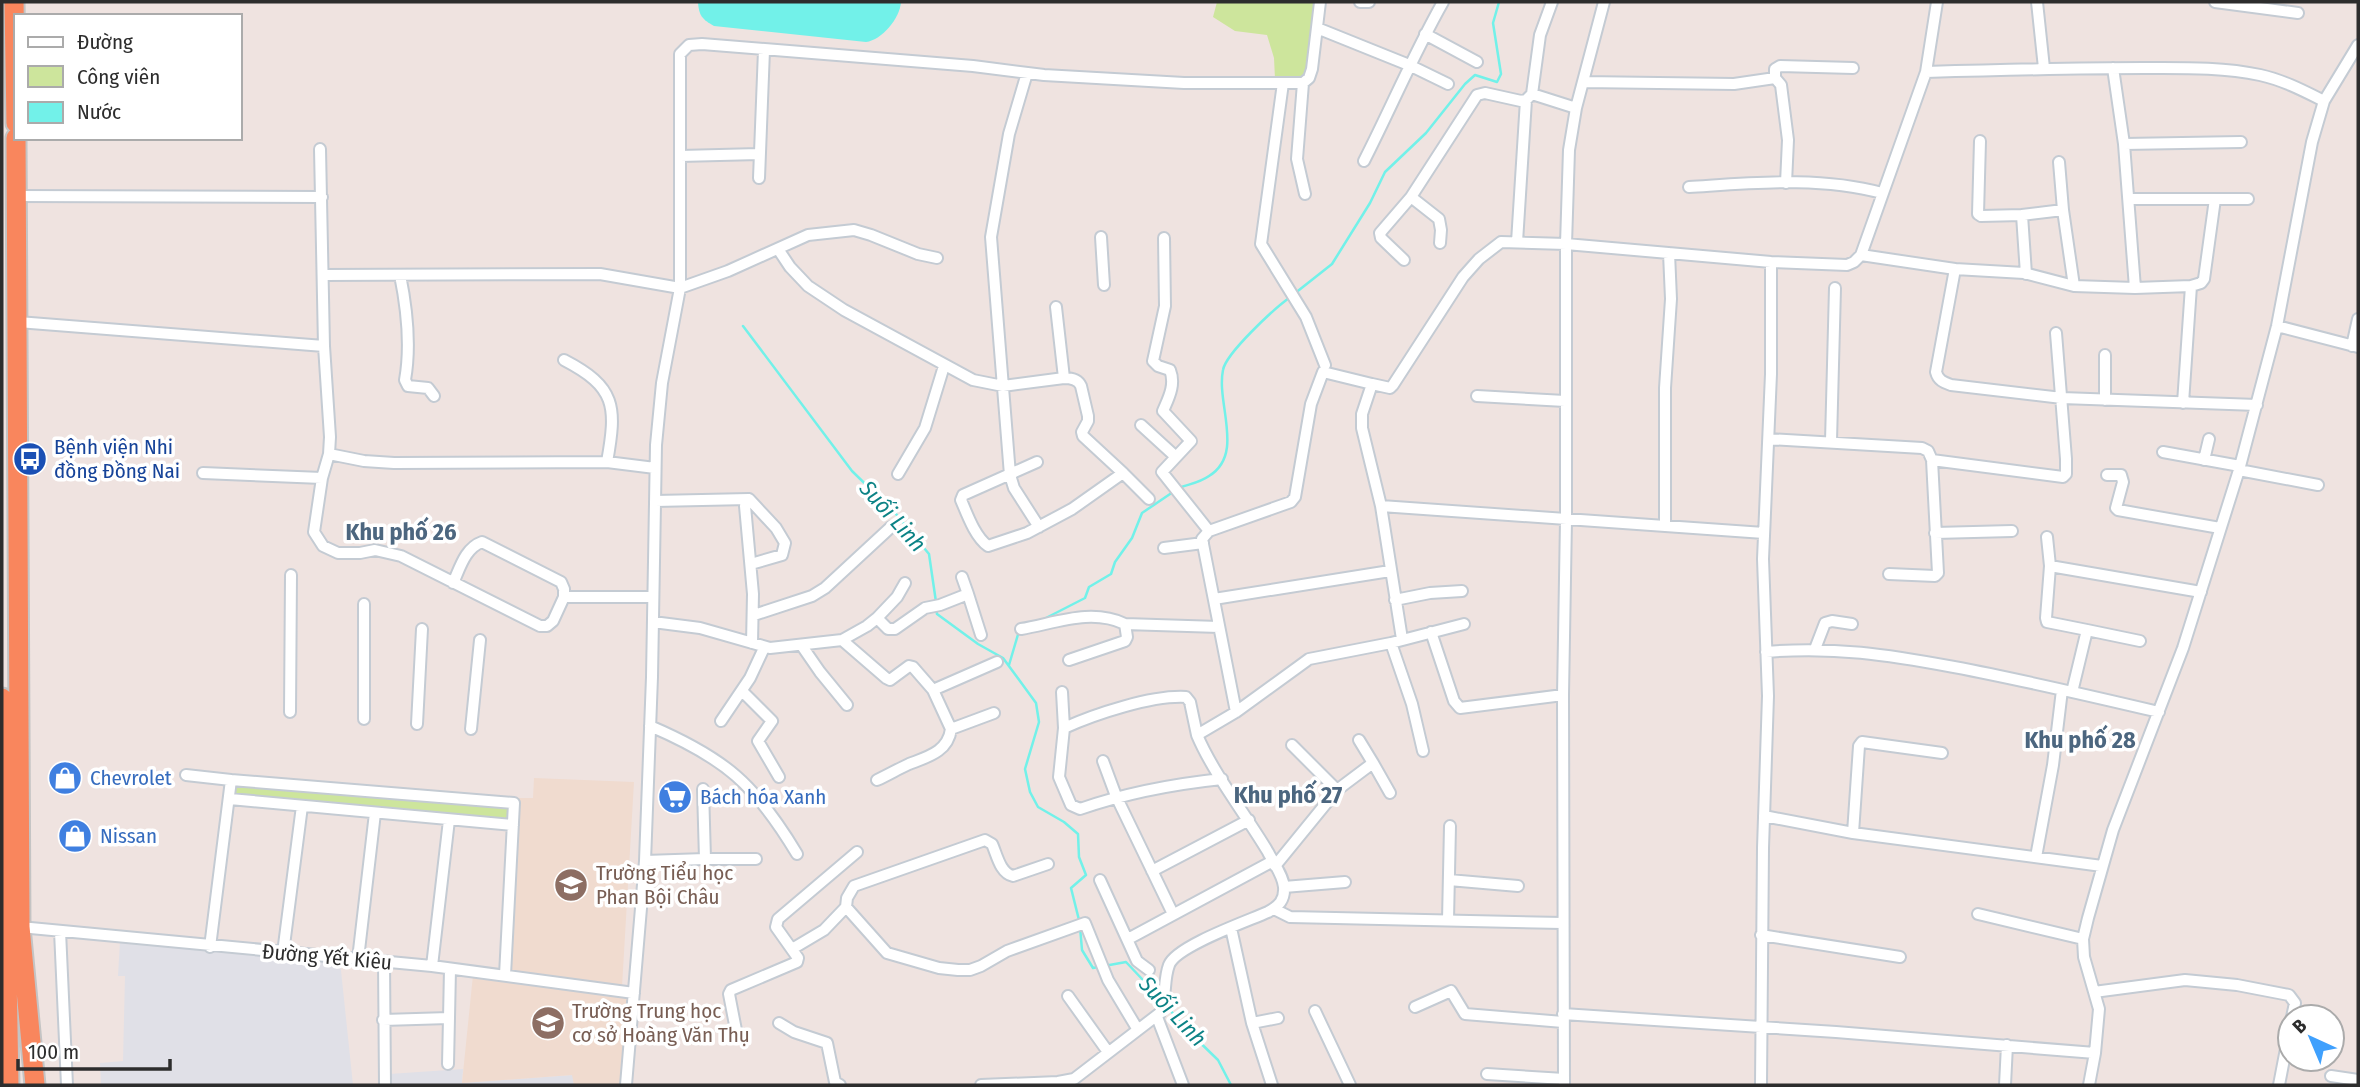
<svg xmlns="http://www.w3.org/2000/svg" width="2360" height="1087" font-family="'Fira Sans Condensed',sans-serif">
  <rect width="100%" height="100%" fill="#efe3e0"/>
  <path fill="#e0e0e7" d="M120,941l220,20 13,124h-252l-1,-22 23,-2 2,-85h-7z
    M463,1069l-1,14 111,-8 1,10h-184l-1,-11z"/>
  <path fill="#f0dbcf" d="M534,778l100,4 -12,205 -113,-16 9,-173h15z
    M473,975l157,21 -8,89h-48l-2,-10 -110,8z"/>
  <path fill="#cde59c" d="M1217,2h100l-12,77h-30l-1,-21 -7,-23 -32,-4 -22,-14z
    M235,784l275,22v15l-276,-25z"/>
  <path fill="#72f1e9" d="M698,2h203c-1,16 -19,38 -35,40l-152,-16c-12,-7 -15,-10 -16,-24z"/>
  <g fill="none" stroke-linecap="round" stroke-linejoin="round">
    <path stroke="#72f1e9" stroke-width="2.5" d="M1294,294l38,-30 38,-61 15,-31 41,-39 39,-49 10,-9 22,7 4,-8 -8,-51 6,-21
      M743,326l109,145 44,43 33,40 7,48
      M1179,488c10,-4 20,-5 30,-12 36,-22 7,-72 14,-106 3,-17 51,-61 66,-72
      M936,609l1,5 41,30 25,14 33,45 3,19 -14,47 5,23 8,15 26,15 14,12 1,23 7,18 -15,13 8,32
      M1042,620l43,-22 4,-11 22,-13 4,-12 17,-24 10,-25 31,-21
      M1009,665l10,-34
      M1080,927l2,23 11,18 5,-1
      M1104,966l22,-4 33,35
      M1166,1005l18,22 34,33 13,25"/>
    <g stroke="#c4cbd3" stroke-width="14">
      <path id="minor" d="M1360,2h9
        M1552,2l-12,33 -8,59 44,14
        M2037,2l7,66
        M2215,2l83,11
        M1317,28l92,37 39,19
        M1425,34l52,28
        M2113,68l11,76 11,144
        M1926,72c72,-2 145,-4 218,-4 38,0 79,-1 116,7 23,5 44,16 64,26
        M1027,73l-18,61 -18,103 19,238 4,13 25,39
        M1775,78v-9l5,-3 73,2
        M1583,82l151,2 41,-6 6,7 7,55 -2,43
        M1283,83l-22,161 45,73 19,48
        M1303,83l-6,76 8,35
        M1980,141l-2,73 3,2 41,-1
        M2124,144l117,-2
        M320,149l4,197 6,91 -1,17 -7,24 -8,54 9,14 15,7h22l15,-3 26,6 139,70h7l6,-5 11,-24h88
        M680,156l79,-2
        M1364,161c27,-53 50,-108 79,-159
        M2059,162l4,48 11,76
        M759,178l5,-128
        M1689,187c64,-4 131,-11 193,6
        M17,196l305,1
        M1411,197l66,-102 8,-2 36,8 5,-1 6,-6
        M2129,199h119
        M1101,237l3,48
        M1164,238l1,68 -12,55 5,5 12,4c6,15 -2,29 -7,41l28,30 -29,31 47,59
        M1517,242l9,-142
        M778,249l12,18 18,19 36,24 129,70 30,6 61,-8 -8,-71
        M1861,255l94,14 69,4 50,13 61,2 56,-2 10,-3 3,-4 11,-80
        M1404,260l-23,-22 -1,-5 31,-36 28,22 2,11 -1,13
        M1955,269l-19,103c2,8 7,10 15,13l111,13 195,7
        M2026,274l-4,-59 41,-5
        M323,275l277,-1 80,14 48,-17 80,-36 46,-5 17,5 47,19 19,4
        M400,275c7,34 11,71 5,105l3,6 20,2 6,8
        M18,322l306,24
        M2277,326l81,21
        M2352,346l6,-27
        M2105,355v45
        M564,360c52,27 53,46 43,102
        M1477,396l88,5
        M2183,403l8,-117
        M1141,425l35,32
        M1769,439l153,9 6,3 4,9 131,17 3,-3v-15l-10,-126
        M1831,441l4,-153
        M2163,452l77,14
        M329,454l35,7 30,2 213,-1 48,6
        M2204,460l5,-21
        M1037,462l-74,33 -2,5c6,14 14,37 27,46l39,-13 45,-24 51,-36 -40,-37 -1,-4 6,-11v-5l-7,-30c-3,-7 -10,-8 -17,-8
        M2239,470l79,15
        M203,473l119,5
        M1123,473l26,26
        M898,474l27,-46 19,-62
        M2107,475h14l2,7 -7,26 2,2 102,18
        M749,499l-4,7 8,88 -1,49
        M655,501l94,-2 27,29 9,15 -3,12 -31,9
        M1381,506l383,27
        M1665,526v-138l6,-89 -2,-46
        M1935,533l77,-2
        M2047,537l3,29 -4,52 1,4 40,8 -15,62
        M1164,548l39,-5
        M2050,566l151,26
        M1889,574l46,2 3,-3 -6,-113
        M962,577l6,17
        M453,583c7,-15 12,-35 29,-41l79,40 3,7v8
        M1214,599l176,-28
        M1395,600l35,-7 32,-2
        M754,615l58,-19 13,-8 66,-61
        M877,618l20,-21 8,-14
        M653,622l47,6 70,20 72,-8 25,-14 10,-8 11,11h7l30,-21 15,-3 28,-11 13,41
        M1021,629c35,-6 70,-21 104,-5
        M2087,630l53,11
        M1431,632l23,69 6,7 103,-13
        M1402,639l-21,-133 -19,-78v-14l10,-30 18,4 3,-3 70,-108 16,-18 22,-17 65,2 205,18 76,3 7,-3 7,-7 65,-183 11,-70
        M842,640l44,38 4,2 19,-14 4,1 20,23
        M1391,643l21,61 11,47
        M802,646l18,26 27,33
        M1815,649l10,-26 7,-2 20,3
        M1766,652c67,-6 123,3 188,15 69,13 137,29 205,45
        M1069,660l56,-19 2,-4 -2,-13 94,3
        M742,691l30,30 -14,20 21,36
        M1062,692l2,36 -5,49 12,28 9,4c46,-16 94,-25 142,-30
        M290,712l1,-137
        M1236,712l-34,-173 7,-8 82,-29 4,-5 16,-93 12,-32 49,12
        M364,719v-115
        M721,721l29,-43 14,-30
        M417,724l5,-95
        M650,726c75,32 105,58 147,128
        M1064,728c31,-14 88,-33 122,-31l4,5 7,33
        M471,729l9,-89
        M951,729l43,-16
        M1103,761l13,35 57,118
        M1373,763l17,30
        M186,775l45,5
        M877,780c11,-5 21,-11 32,-16 18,-7 39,-12 42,-35l-18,-39 64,-28
        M1337,790l36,-27 -14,-23
        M230,799l283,26
        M1764,816l89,17 249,33
        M1853,833l6,-87 3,-4 80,11
        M2036,857l17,-92 9,-75
        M705,859h51
        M645,861l60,-2 -2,-70
        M1275,866l62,-76 -45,-45
        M1152,871l97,-51
        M1100,880l37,81 12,9
        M1449,880l69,6
        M1284,887l61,-5
        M846,907l41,46 52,15 19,2h12l11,-4 26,-15 78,-28 23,57 30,50
        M1274,909l16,8 272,6
        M1978,914l105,25
        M1448,920l2,-94
        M20,927l412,39 202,27
        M1231,928l21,95 20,62
        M60,931l7,154
        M1761,935l139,22
        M1128,939l145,-78
        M210,947l21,-167 283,23 -9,172
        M792,949l32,-19 22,-23 1,-9 7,-12 131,-46 7,4c5,11 8,29 21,32l35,-12
        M283,953l19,-147
        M358,959l17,-146
        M384,962l1,123
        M432,966l17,-146
        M2094,992l91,-12 52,5 52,10 6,8 -3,14
        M1068,996l40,56
        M1415,1007l36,-16 14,23 98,8
        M1315,1011l35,74
        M1563,1014l273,18 259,21
        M1157,1017l26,68
        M383,1020l66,-2 1,-49
        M779,1023l15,9 33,11 8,39 5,3
        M1252,1023l26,-5
        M736,1030l-7,-36 2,-4 66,-28 1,-4 -22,-31 2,-8 79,-67
        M448,1064l1,-46
        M1487,1074l77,5
        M2331,1076l27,4
        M626,1085l19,-224 7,-184 4,-232 6,-62 18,-95v-234l9,-9 13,-1 271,22 71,9 140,8h119l6,-5 3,-9 8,-67
        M981,1085l77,-3 16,-3 86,-66c7,-16 3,-32 9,-48 7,-19 79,-44 99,-53 11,-6 17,-12 16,-25 -1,-12 -11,-25 -16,-35 -22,-37 -55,-79 -71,-117l39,-23 73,-53 82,-16 73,-19
        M1564,1085l-1,-390 3,-175v-276l3,-94 7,-42 28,-106
        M1761,1085l2,-237 5,-152 -5,-137 8,-185v-112
        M2005,1085l2,-40
        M2089,1085l6,-32 4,-44 -15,-52 -1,-18 5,-21 25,-88 70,-182 56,-178 38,-144 35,-184 12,-41 34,-56
        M2279,1085l11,-57"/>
    </g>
    <g stroke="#c4c4c4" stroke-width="23">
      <path id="trunk" d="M14,2l2,121
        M16,138l4,789 15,158
        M2,698l7,387"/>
    </g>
    <use href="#minor" stroke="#fff" stroke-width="10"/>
    <use href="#trunk" stroke="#f9865d" stroke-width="19"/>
  </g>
  <defs>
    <g id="bus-disc" transform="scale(1.75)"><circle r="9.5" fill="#1a4fb4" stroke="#fff"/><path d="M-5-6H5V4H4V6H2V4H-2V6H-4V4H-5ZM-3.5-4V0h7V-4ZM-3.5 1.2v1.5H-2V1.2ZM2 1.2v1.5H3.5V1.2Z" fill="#fff"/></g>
    <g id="shop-disc" transform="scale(1.75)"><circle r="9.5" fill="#3f7fe0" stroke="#fff"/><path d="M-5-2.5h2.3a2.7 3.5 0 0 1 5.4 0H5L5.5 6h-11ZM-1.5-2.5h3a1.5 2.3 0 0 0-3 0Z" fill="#fff"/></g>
    <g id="supermarket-disc" transform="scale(1.75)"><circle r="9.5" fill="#3f7fe0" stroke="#fff"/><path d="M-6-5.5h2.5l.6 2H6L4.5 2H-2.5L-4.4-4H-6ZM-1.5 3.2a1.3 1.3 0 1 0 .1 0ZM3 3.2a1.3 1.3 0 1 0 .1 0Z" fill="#fff"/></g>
    <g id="school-disc" transform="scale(1.75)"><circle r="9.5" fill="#8d6e63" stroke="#fff"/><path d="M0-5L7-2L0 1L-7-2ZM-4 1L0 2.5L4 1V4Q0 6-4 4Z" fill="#fff"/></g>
  </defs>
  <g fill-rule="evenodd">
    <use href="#bus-disc" x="30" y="459"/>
    <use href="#shop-disc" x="65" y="778"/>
    <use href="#supermarket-disc" x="675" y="797"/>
    <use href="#shop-disc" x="75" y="836"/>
    <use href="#school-disc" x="571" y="885"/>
    <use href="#school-disc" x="548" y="1023"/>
  </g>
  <g text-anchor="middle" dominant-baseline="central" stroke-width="7" stroke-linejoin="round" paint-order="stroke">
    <g font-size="21" fill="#164399" stroke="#fff" text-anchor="start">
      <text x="54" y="447">Bệnh viện Nhi<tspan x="54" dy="24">đồng Đồng Nai</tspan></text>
    </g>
    <g font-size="21" fill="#366cbe" stroke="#fff" text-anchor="start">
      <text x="90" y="778">Chevrolet</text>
      <text x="700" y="797">Bách hóa Xanh</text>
      <text x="100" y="836">Nissan</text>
    </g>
    <g font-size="21" fill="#785e54" stroke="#fff" text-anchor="start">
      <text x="596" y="873">Trường Tiểu học<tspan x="596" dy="24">Phan Bội Châu</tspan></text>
      <text x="572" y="1011">Trường Trung học<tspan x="572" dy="24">cơ sở Hoàng Văn Thụ</tspan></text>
    </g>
    <g font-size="21" fill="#2d2d2d" stroke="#fff">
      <text transform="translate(327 957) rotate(5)">Đường Yết Kiêu</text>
    </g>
    <g font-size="23" font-style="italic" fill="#0c8386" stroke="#fff">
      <text transform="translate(893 516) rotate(48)">Suối Linh</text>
      <text transform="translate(1173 1011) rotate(47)">Suối Linh</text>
    </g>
    <g font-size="24" font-weight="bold" fill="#4c667f" stroke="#fff">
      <text x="401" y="532">Khu phố 26</text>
      <text x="2080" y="740">Khu phố 28</text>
      <text x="1288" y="795">Khu phố 27</text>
    </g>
  </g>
  <rect width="2360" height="1087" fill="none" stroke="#2d2d2d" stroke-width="7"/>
  <rect x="14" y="14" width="228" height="126" fill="#ffffff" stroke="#ababab" stroke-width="2"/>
  <rect x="28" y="37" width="35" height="10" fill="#ffffff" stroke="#ababab" stroke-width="2"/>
  <text x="77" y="49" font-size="21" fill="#2d2d2d">Đường</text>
  <rect x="28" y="66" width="35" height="21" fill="#cde59c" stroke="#ababab" stroke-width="2"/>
  <text x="77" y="84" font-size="21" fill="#2d2d2d">Công viên</text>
  <rect x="28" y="102" width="35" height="21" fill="#72f1e9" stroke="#ababab" stroke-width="2"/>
  <text x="77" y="119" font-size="21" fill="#2d2d2d">Nước</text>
  <g transform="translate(2311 1038) rotate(316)"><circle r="33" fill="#ffffff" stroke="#ababab" stroke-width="2"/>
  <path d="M0-5L12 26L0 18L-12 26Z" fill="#3fa0fd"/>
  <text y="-10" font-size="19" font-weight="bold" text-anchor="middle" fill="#2d2d2d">B</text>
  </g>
  <path d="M18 1059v10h152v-10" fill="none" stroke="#2d2d2d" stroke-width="3.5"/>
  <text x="28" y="1059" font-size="21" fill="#2d2d2d" stroke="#ffffff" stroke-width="5" paint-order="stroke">100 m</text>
</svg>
